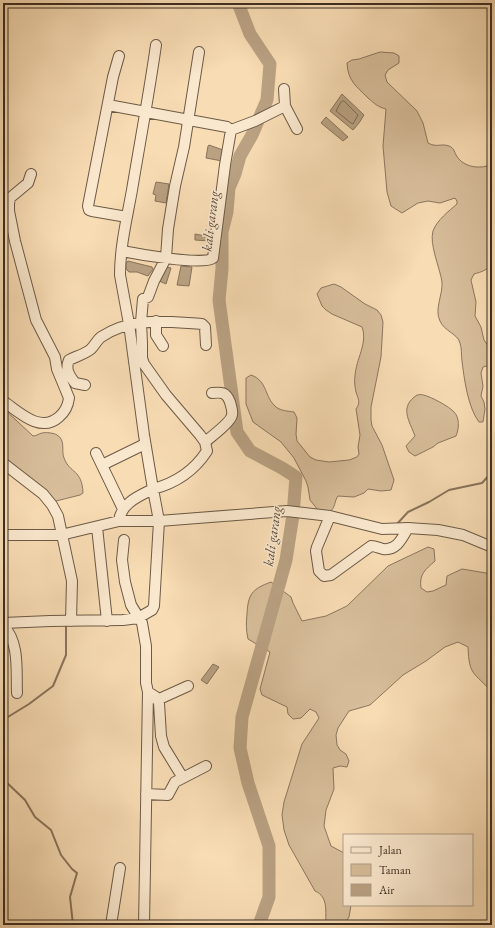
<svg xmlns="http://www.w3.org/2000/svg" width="495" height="928" viewBox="0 0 495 928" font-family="'EB Garamond',serif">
  <rect width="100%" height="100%" fill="#f8dcb4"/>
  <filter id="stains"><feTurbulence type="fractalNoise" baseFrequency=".005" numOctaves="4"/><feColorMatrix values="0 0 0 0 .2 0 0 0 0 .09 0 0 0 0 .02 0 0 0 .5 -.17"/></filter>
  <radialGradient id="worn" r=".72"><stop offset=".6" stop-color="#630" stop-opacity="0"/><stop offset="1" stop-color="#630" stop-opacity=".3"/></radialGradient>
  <path fill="#d8be9b" stroke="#8b765e" d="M380 52 394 53 399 56V63L388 70 385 75 387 82 417 111 423 123 428 143C437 148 441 143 449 146 454 148 454 151 456 155 462 166 476 169 487 166L492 157V262C489 270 481 272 474 274L471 280 476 302 475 316 481 327 484 340 492 351V369L486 366 483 367 481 373 483 386 481 396 484 402 485 409 483 422H479C468 408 464 378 462 361 461 355 462 348 460 343 458 334 444 331 440 321 434 309 443 295 442 282 440 268 429 244 433 231 437 220 449 211 457 204V201L455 198 440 203 428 201 418 203 402 213 391 206 387 192 383 146 386 109C378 107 375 104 368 98 356 86 348 81 347 63L352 60 359 59Z
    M334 284 341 287 365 304 377 310 381 315 383 322 381 357 371 407V420L372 426 382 445 394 480 391 490 381 491 368 489 364 493 354 497 338 496C334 501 336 508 329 512L318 510 310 500 308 487 306 481 294 458 281 442 253 422 246 404V378L251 375C268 381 264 397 276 407 281 411 288 411 294 412L297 418 296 434 297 441 310 457 316 460 329 462 349 460 357 457 359 454 358 447 360 435 356 409C361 402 358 399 356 392 355 388 354 380 355 376 356 359 368 343 362 327L332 314 326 310 322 306 317 294 321 288Z
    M417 395C419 395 421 394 423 395 430 396 450 407 454 412 460 418 459 429 456 436L438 443 433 447 415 456 409 452 406 446 415 436C409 420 399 407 417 395Z
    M3 408 33 436C36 436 38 434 42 433 46 432 54 433 57 435 66 440 61 451 64 458 70 474 82 469 83 493L80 495 56 501 15 470 3 458Z
    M428 547 434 549 435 561C425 570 419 574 421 588L427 592 433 591 446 585 447 576 462 569 492 574V692C474 672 469 676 468 647L458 642 445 647 426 661 403 675 370 705 349 711 338 728 336 735 337 745 340 750 346 754 349 761 347 767 340 766 333 768 334 789 326 810 324 826 331 846 344 853V905H351L349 917 344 925H326C325 912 329 897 315 891L289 845 284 830 282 815 284 802 302 744 319 718 316 712 310 709 301 718 293 719 288 714 287 707 262 695 260 689 270 652 248 639C246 630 246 623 247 614 248 594 252 589 271 582L291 597 293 603 302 621 326 616 347 606 388 566Z"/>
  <path fill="#b9a182" stroke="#88735b" d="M342 94 364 115 359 123 353 130 330 111Z
    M326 117 348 137 343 141 321 123Z
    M209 145 223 150 222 161 206 158 208 146Z
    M156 182 169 184 166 203 155 201 156 195 153 194Z
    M195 234 211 237 210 241 195 240Z
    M128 261 152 267 153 269 148 276 137 272H129C126 270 124 264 128 261Z
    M181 266 192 267 189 286 177 285Z
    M166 267 171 268 166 284 157 280Z
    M213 664 219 667 207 684 201 680Z"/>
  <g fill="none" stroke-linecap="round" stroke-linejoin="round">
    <path stroke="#7c6852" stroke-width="1" d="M344 101 358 115 353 124 351 123 336 111 341 102Z"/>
    <path stroke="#88735b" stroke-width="2" d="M396 525 408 512 429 502 449 490 482 483 492 472
      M3 720 29 704 53 686 66 655V627
      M3 779 25 800 35 817 51 830 61 855 72 869 77 873 70 897 73 925"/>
    <path stroke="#b9a182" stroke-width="13" d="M238 3 250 34 270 64 267 100 252 135 240 156 235 174 229 188 227 212 222 232V269L219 300 237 432 250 451 282 468 296 477 293 515 286 560 242 717 240 748 248 783 269 846V897L259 925"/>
    <g stroke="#6c5a46" stroke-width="12">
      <path id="minor" d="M119 56 113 77 88 206 89 210 92 211 127 217
        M284 89 285 106 297 129
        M108 105 227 127 231 130 225 165 213 258C204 266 137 254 122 251
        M231 130 255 121 285 106
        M156 321V335L163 346
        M85 385 75 383C69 375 65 369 69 360 77 356 85 354 91 349 95 345 97 340 101 337 133 316 167 322 202 324L205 327 206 345
        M3 401C18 411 40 434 59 417 65 412 68 406 69 398L57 369 55 357 36 320 15 241 9 211V204L10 198 28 183 31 174
        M205 442C211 437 231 422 232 415 233 411 231 406 230 402 226 392 222 392 212 393
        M96 453 123 509
        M3 463 43 494 52 505 58 516 72 581 71 621
        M102 465 145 444
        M330 516 317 547 316 551 319 571 324 576 331 575 371 546C375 546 379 548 383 549 397 551 402 538 408 528
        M119 521C121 503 139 496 153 489L144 435 129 324 120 275C120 246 127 218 132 190 140 142 149 94 156 45
        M97 527 107 621
        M3 535H61L119 521H159L287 511 330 516 382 529 408 528 438 530 463 535 492 547
        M124 540 122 560 125 582 131 605 142 623 146 646V683L148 692 144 925
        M3 623 50 621 123 620 138 618 152 610 154 606 159 521 153 489C176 483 194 471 207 451L205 442 200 435 166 395 144 364 142 358V344L141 322 143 299 148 297 154 281 166 258 168 229 175 186 184 147 199 52
        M3 625C20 643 16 670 17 693
        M148 692 156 697 159 703 161 736 164 747 183 778
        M157 700 188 686
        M146 794 168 795 175 782 206 766
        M111 925 120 868"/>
    </g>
    <use href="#minor" stroke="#fae8ce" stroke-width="10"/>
  </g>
  <g text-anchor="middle" stroke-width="3" stroke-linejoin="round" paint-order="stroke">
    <g font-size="14" font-style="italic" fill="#5d4b39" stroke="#fae8ce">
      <text transform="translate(210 221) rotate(-83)" y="5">kali garang</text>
      <text transform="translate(272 536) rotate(-82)" y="5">kali garang</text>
    </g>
  </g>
  <rect width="495" height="928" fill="none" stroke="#f8dcb4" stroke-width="16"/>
  <rect x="4" y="4" width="487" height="920" fill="none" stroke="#3e2e21" stroke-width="2"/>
  <rect x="8" y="8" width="479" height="912" fill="none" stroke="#3e2e21"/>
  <rect x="343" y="834" width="130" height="72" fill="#fae8ce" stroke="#af9e89"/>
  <rect x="351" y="847" width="20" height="6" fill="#fae8ce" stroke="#af9e89"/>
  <text x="379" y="854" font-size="12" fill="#3e2e21">Jalan</text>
  <rect x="351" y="864" width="20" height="12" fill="#d8be9b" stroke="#af9e89"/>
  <text x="379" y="874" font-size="12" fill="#3e2e21">Taman</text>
  <rect x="351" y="884" width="20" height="12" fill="#b9a182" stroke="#af9e89"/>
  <text x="379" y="894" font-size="12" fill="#3e2e21">Air</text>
  <rect width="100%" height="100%" filter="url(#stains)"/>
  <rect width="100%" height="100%" fill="url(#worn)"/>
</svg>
